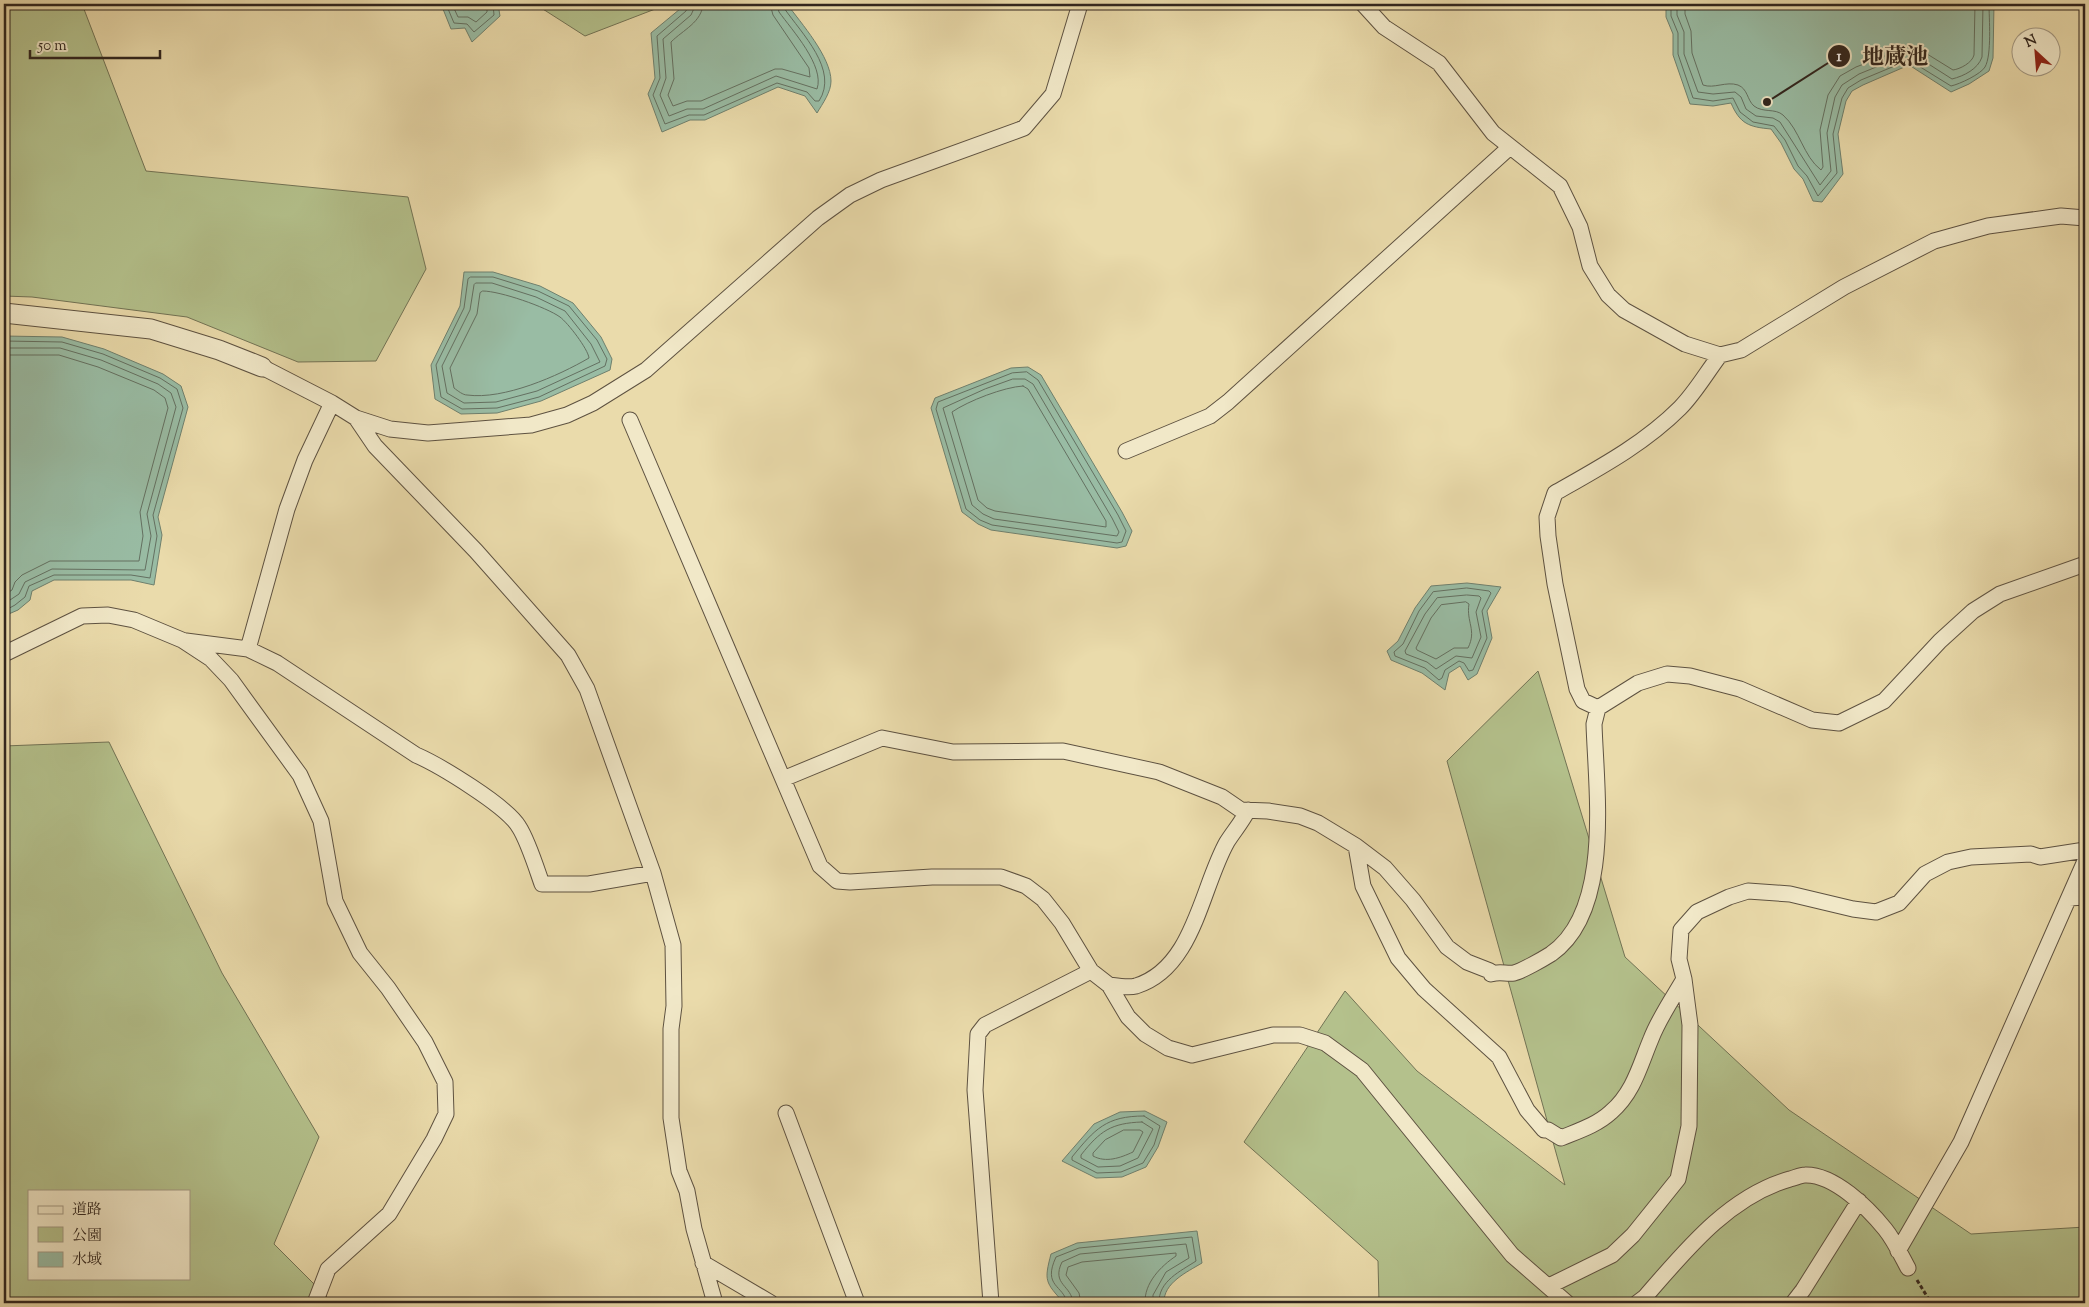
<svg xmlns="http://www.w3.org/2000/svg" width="2089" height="1307" viewBox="0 0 2089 1307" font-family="'Sorts Mill Goudy','Noto Serif JP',serif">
  <rect width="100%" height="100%" fill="#eadbab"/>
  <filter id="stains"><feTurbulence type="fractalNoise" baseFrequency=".004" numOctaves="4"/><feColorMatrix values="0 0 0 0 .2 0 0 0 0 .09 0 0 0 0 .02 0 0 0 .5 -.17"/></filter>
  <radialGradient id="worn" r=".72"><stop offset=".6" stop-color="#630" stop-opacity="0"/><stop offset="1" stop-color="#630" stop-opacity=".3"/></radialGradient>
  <path fill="#b4c18c" stroke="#727355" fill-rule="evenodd" d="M4 4H82L146 171 408 197 426 269 376 361 298 362 187 317 32 297 4 296Z
    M535 4H665L663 6 585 36Z
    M1538 671 1625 957 1789 1110 1971 1234 2085 1227V1303H1379L1378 1261 1244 1142 1345 991 1417 1071 1565 1185 1447 761Z
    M109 742 222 973 319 1137 274 1244 333 1303H4V746ZM29 1191H189V1278H29Z"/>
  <path fill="#99bca4" stroke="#6f806e" d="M441 4H498L500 16 472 42 465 28 451 29Z
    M686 4H787C801 23 831 57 831 81 831 92 823 103 817 113L805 96 778 87 705 120H690L662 132 648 94 655 78 651 33Z
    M1666 4H1994L1993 58 1989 71 1969 84 1951 92 1909 65 1863 85 1852 91 1846 101 1838 134 1843 174 1822 202 1813 201 1803 179 1794 169 1781 143 1771 129C1749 127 1740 124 1731 103L1713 106 1690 104 1673 55V34L1666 17Z
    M464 272H493L540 286 573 303 601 337 612 359 610 370 541 401 497 413 461 414 435 399 431 365 460 306Z
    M4 336 62 337 104 349 163 374 181 386 188 407 158 517 162 535 154 585 131 580H54L32 591 30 600 18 610 4 616Z
    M1028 367 1041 375 1122 512 1132 531 1126 546 1117 548 991 530 978 524 962 512 931 408 935 398 1011 368Z
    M1467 583 1501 587 1487 611 1492 638 1477 674 1468 680 1460 666 1449 673 1445 690 1422 673 1391 660 1387 651 1398 641 1415 608 1431 586Z
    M1145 1111 1167 1122 1158 1147 1146 1167 1122 1177 1096 1178 1062 1161 1094 1124 1120 1112Z
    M1197 1231 1202 1263C1187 1272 1163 1283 1164 1303H1064C1045 1282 1044 1281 1051 1254L1077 1243Z"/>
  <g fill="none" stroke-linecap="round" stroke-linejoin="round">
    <path stroke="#647061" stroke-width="1" d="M446 4 454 23 467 24 474 32 494 15 493 4
      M452 4 458 17H468L476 22 487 12V4
      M689 4 686 11 657 36 660 78 653 95 665 124 689 115H704L777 83 807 92 815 101H819C839 70 802 34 784 8L783 4
      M696 4 691 15 663 39 666 78 660 95 669 116 687 109H703L776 76 817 89C825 66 792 30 779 12L777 4
      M703 4C702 22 683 30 671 42L674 79 668 95 673 106 687 101H701L775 69H782L810 77 809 68 773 15 770 4
      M1671 4V16L1678 33V54L1693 98 1713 101 1733 98 1740 112 1753 122 1774 126 1785 140 1798 166 1807 176 1818 196 1837 173 1833 134 1842 98 1848 88 1861 80 1909 60 1951 86C1960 84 1981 74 1985 67 1992 55 1989 18 1989 4
      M1677 4V15L1684 32V54L1698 92 1713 94 1735 92 1741 97 1746 109 1756 116 1773 118 1780 122 1820 185 1831 171 1827 133 1835 97 1842 85 1859 74 1908 54 1916 56 1952 79C1964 76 1978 69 1982 57L1983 4
      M1685 4V14L1691 31 1692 53 1703 85C1714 89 1726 81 1738 85 1748 89 1747 100 1754 106 1763 113 1775 108 1783 115 1800 130 1803 156 1821 170L1823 167 1820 130 1828 95 1840 76 1856 67 1908 47 1919 49 1953 70C1960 69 1972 63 1974 55L1975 4
      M471 277H493L538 291 569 306 597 340 607 359 605 366 539 397 497 408 462 409 441 397 436 365 464 308 468 279Z
      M476 283H492L536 297 565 311 591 344 600 362 537 391 496 402 464 403 447 393 442 366 470 310 474 285Z
      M483 291C500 291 546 307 560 317 568 323 588 349 589 358 558 376 504 400 467 395 463 395 458 391 454 388L450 368 477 314 480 293Z
      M4 341 62 342 103 354 160 378 177 389 183 408 153 515 157 536 150 578 131 575H54L29 586 25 597 15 605 4 611
      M4 348H60L101 360 158 384 171 393 176 407 147 514 151 536 145 570 52 569 25 582 19 594 4 604
      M4 355H59L98 367 154 390 165 398 168 408 140 512 143 536 139 561H50L22 575 15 582 12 590 4 595
      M1027 372 1038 380 1118 515 1126 531 1122 542 1117 543 992 525 980 520 966 509 936 409 938 402 1012 373Z
      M1013 379H1025L1033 384 1112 518 1119 532 1117 536 994 519 983 514 972 505 943 408 985 389Z
      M1023 386 1028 389 1106 521V527L995 511 987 508 978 500 952 412C968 401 1004 387 1023 386Z
      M1467 588 1489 591 1491 593 1482 611 1487 638 1473 670 1469 671 1464 663 1459 661 1445 670 1442 678 1439 680 1425 668 1395 656 1394 652 1403 644 1419 611 1433 592Z
      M1467 595 1479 596 1481 598 1476 612 1481 637 1472 658 1456 656 1436 669 1427 662 1406 654 1405 651 1425 614 1437 598Z
      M1466 602 1469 604C1466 622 1477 630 1468 648H1454L1436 659 1417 650 1416 648 1431 618 1441 605Z
      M1144 1116 1160 1126 1154 1145 1143 1163 1121 1172 1097 1173 1072 1160V1157C1095 1129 1106 1116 1144 1116Z
      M1142 1122 1153 1129 1138 1158 1120 1166 1098 1167 1081 1158V1155C1100 1131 1111 1123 1142 1122Z
      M1124 1130H1140L1143 1132 1133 1152C1120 1158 1106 1163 1093 1156V1153L1105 1140Z
      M1067 1303C1064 1285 1042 1287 1056 1257L1079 1248 1192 1237 1196 1261C1181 1271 1158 1281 1159 1303
      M1073 1303C1072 1285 1051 1285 1062 1262L1080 1254 1186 1244 1189 1258 1166 1272 1153 1295V1303
      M1081 1303 1079 1293 1066 1275 1068 1267 1082 1262 1176 1253V1256C1161 1266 1144 1283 1145 1303"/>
    <g stroke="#5e5241" stroke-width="17">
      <path id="minor" d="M1363 4 1384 27 1439 63 1493 133 1560 186 1580 227 1590 266 1608 295 1624 310 1685 344 1720 355 1741 350 1844 287 1934 241 1988 226 2061 216 2085 218
        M262 367 332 403 356 418 390 429 428 433 480 429 531 425 567 415 593 403 646 370 818 218 850 195 881 180 1024 128 1053 94 1080 4
        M356 418 375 446 476 551 568 655 587 689 653 873 673 945 674 1006 671 1029V1118L679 1171 687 1191 694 1229 715 1303
        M630 420 820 866 837 881 850 882 932 877H1001L1026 886 1043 899 1062 923 1091 971 1109 985 1128 1017 1145 1034 1168 1048 1192 1055 1273 1035H1300L1325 1043 1362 1070 1512 1255 1567 1303
        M1126 451 1210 416 1228 402 1510 147
        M186 641 248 649 277 663 416 755C439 765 507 806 519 827 528 841 536 867 542 884H589L653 873
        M248 649 287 509 305 460 332 403
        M4 654 82 616 108 615 134 620 182 640 211 659 231 680 300 775 321 821 335 901 360 953 388 988 425 1042 445 1082 446 1114 434 1139 389 1214 328 1269 315 1303
        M1598 708 1583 701 1577 689 1555 584 1548 536 1547 517 1555 493C1599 468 1644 444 1680 408 1695 393 1707 372 1720 355
        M783 779 882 738 953 752 1063 751 1159 772 1222 797 1241 810 1268 811 1300 816 1318 823 1356 846 1385 868 1413 900 1447 947 1467 962 1490 971 1491 974C1499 971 1506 974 1514 973 1522 971 1543 959 1551 954 1613 911 1596 790 1594 724L1598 708 1638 683 1667 674 1690 676 1740 689 1812 720 1839 723 1884 701 1940 641 1973 611 2000 594 2085 564
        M1356 846 1363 886 1398 958 1424 989 1499 1057 1527 1110 1544 1130H1548L1561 1138C1578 1131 1597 1125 1611 1112 1634 1092 1640 1065 1651 1039 1659 1018 1673 998 1684 979
        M2069 898 2085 897
        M1109 985C1117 986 1128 988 1136 986 1194 968 1201 888 1227 842 1234 831 1242 822 1248 810
        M786 1113 857 1303
        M1898 1251 1961 1142 2085 861
        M703 1263 771 1303
        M1549 1286 1612 1255 1633 1235 1678 1179 1689 1126 1690 1025 1684 979 1679 959 1681 930 1697 912 1729 897 1748 891 1790 894 1853 909 1876 912 1899 903 1925 874 1948 862 1971 857 2031 854 2040 857 2085 850
        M991 1303 975 1090 978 1034 985 1025 1091 971
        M1637 1303 1645 1297C1685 1251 1729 1196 1790 1179 1795 1178 1800 1175 1805 1175 1834 1174 1868 1208 1885 1229 1894 1240 1901 1255 1908 1268
        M1793 1303 1803 1290 1859 1201"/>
    </g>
    <g stroke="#5e5241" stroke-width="21">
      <path id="tertiary" d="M4 313 151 329 219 350 262 367"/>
    </g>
    <path stroke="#30251e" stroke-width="3" stroke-dasharray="4 2.5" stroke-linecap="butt" d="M1917 1280 1931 1303"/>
    <use href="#minor" stroke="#f1e8c8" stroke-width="15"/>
    <use href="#tertiary" stroke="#f1e8c8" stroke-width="19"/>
  </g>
  <path fill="none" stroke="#30251e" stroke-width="2" d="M1767 102L1839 56"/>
  <g fill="#30251e" stroke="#f1e8c8" stroke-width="2">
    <circle cx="1767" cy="102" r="5"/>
    <circle cx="1839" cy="56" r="12"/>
  </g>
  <g font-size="15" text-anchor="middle" font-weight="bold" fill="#fff">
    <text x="1839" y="61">1</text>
  </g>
  <g font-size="22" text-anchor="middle" font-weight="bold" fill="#30251e" stroke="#f1e8c8" stroke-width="4" stroke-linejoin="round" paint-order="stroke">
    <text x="1895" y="64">地蔵池</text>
  </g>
  <rect width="2089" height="1307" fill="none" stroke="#eadbab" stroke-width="20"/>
  <rect x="5" y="5" width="2079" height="1297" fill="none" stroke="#30251e" stroke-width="2.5"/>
  <rect x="10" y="10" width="2069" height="1287" fill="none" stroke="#30251e"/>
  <rect x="28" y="1190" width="162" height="90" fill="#f1e8c8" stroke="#a49a84"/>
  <rect x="38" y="1206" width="25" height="8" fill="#f1e8c8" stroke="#a49a84"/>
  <text x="72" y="1214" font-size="15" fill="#30251e">道路</text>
  <rect x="38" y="1227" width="25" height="15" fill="#b4c18c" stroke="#a49a84"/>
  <text x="72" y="1240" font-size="15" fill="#30251e">公園</text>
  <rect x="38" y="1252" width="25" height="15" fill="#99bca4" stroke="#a49a84"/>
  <text x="72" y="1264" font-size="15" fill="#30251e">水域</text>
  <g transform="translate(2036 52) rotate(334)"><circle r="24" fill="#f1e8c8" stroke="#a49a84"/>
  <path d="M0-4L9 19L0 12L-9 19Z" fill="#8f2418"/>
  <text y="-8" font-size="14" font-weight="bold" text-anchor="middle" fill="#30251e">N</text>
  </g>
  <path d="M30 50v8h130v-8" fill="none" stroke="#30251e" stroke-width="2.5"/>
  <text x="38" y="50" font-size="15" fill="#30251e" stroke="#f1e8c8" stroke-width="4" paint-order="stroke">50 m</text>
  <rect width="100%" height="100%" filter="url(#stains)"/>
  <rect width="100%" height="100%" fill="url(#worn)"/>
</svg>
